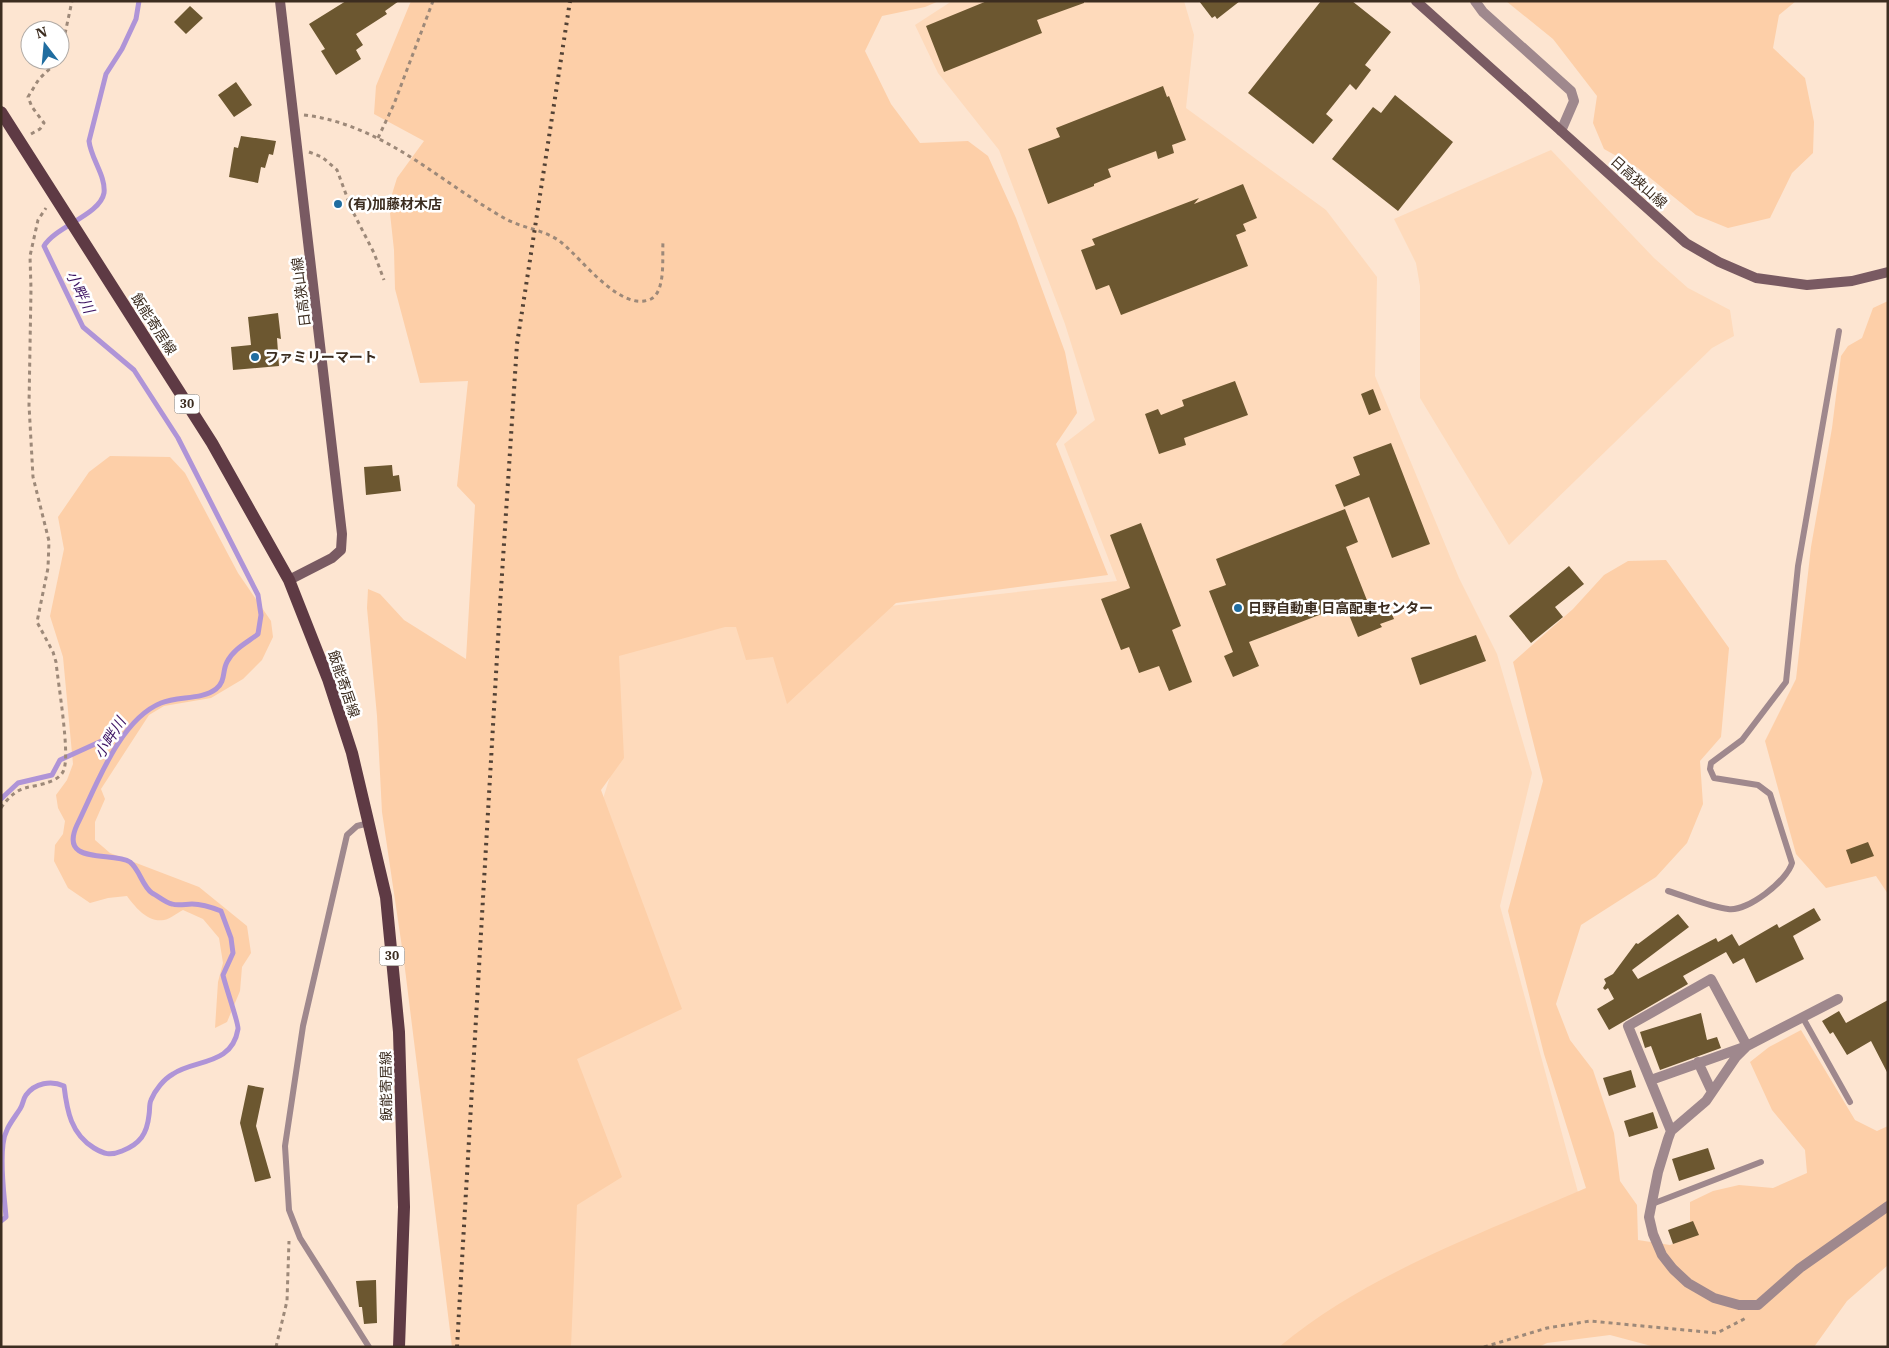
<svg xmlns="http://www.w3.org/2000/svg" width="1889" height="1348" viewBox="0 0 1889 1348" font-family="'IBM Plex Serif','Noto Sans JP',serif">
  <rect width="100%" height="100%" fill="#fde5d1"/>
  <path fill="#fedabb" d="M952 1H1184L1194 35 1186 108 1326 210 1377 277 1375 376 1459 578 1497 654 1532 773 1500 906 1582 1207 1319 1347H557L560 1055 602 802 618 751 615 646 726 624 1117 581 1064 444 1095 420 1065 324 999 150 938 73 915 25Z
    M1551 150 1654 258 1688 288 1730 310 1734 336 1712 348 1509 545 1420 398V286L1416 263 1394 219Z"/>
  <path fill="#fdcfa8" d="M411 1H939L925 7 882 16 865 51 891 104 920 143 968 141 988 156 1016 218 1065 352 1077 413 1056 444 1108 575 896 603 787 704 773 657 746 660 736 627H725L619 656 624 758 601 790 682 1009 577 1059 622 1177 577 1205 571 1347H452L404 961 382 812 377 716 367 608 368 589 380 594 404 620 466 659 475 505 457 486 468 381 420 383 395 289 394 250 389 204 397 178 424 141 374 114 376 86Z
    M1506 1H1796L1779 15 1773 48 1805 78 1814 122 1813 153 1792 173 1770 218 1728 228 1696 215 1638 168 1604 149 1593 123 1597 96 1553 39Z
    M1888 301V894L1876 876 1826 888 1796 854 1765 741 1796 679 1811 547 1832 428 1841 356 1848 346 1862 338 1873 308Z
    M110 456 170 457 185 473 238 573 271 621 273 637 262 660 243 679 211 698 164 706 149 715 101 789 105 799 95 822V840L110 853 199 887 247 926 251 953 242 967 240 991 227 1022 215 1028 218 982 223 963 219 938 203 919 183 910C177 913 170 919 164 920 148 923 135 907 127 896L108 898 90 903 68 888 54 861 55 845 63 834 65 821 58 808 56 795 67 780 73 764 63 657 50 616 64 549 58 517 89 472Z
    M1666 560 1729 648 1721 737 1700 761 1703 804 1687 843 1656 877 1581 925 1556 1004 1570 1040 1593 1070 1614 1133 1620 1181 1637 1205 1638 1240 1670 1245 1690 1237V1202L1713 1191 1739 1185 1773 1188 1807 1173 1805 1150 1772 1110 1750 1062 1769 1047 1801 1030 1855 1120 1877 1131 1888 1126V1265L1847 1301 1814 1347H1655L1610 1335 1547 1343 1539 1347H1279C1368 1273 1481 1234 1586 1188L1544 1054 1508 911 1543 781 1513 662 1573 609 1604 575 1628 561Z"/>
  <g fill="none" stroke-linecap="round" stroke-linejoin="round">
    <path stroke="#af94d7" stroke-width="5" d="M1 799 18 783 52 775 60 760 117 734 122 736
      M1 1221 6 1217C4 1193 0 1168 3 1144 4 1130 13 1120 20 1109 23 1105 23 1099 26 1095 35 1083 51 1080 64 1086 67 1111 71 1134 94 1148 104 1154 110 1156 122 1151 140 1144 147 1134 149 1115 150 1110 149 1104 151 1100 155 1090 164 1079 173 1074 195 1059 232 1066 238 1029 239 1024 225 985 223 975L233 953 231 938 221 911C211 907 202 904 192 904 186 904 178 906 172 904 166 903 158 896 152 893 142 886 140 870 130 862 113 851 58 866 77 825 96 787 119 720 161 703 178 696 202 700 216 689 226 681 222 671 227 662 233 649 248 642 258 634L261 615 258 595 178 438 134 370 83 327 44 246C56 226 100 215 104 193 106 176 91 159 89 141L106 74 122 49 136 19 139 1"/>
  </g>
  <path fill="#6c5730" d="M346 1H399L385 11 387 14 356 34 363 45 356 50 361 59 336 75 321 51 325 49 309 24Z
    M987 1H1084V3L1037 20 1042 33 944 72 926 26Z
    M1199 1H1240L1217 19 1215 16 1212 18Z
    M1321 1H1352L1391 32 1365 65 1371 70 1356 90 1350 84 1326 114 1333 120 1313 144 1248 93Z
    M190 6 203 18 186 34 174 22Z
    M236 82 252 105 234 117 218 95Z
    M1163 86 1167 97 1169 96 1186 140 1172 145 1174 153 1158 159 1156 151 1108 169 1111 177 1094 184V186L1048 204 1028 149 1060 137 1056 128Z
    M1395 95 1453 142 1398 211 1332 159 1373 107 1381 113Z
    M241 136 276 141 273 155 269 154 265 168 261 167 258 183 229 177 234 147 238 148Z
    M1243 184 1257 218 1243 224 1246 231 1236 235 1248 266 1121 315 1109 285 1096 290 1081 250 1095 245 1092 239 1199 198 1194 204Z
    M278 313 281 339 277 338 279 366 233 370 231 347 251 345 248 317Z
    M1235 381 1248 415 1184 438 1186 445 1159 454 1145 414 1158 409 1161 415 1184 406 1182 400Z
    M1373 389 1381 410 1369 415 1361 394Z
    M1391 443 1430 544 1392 558 1369 497 1344 507 1335 485 1360 475 1353 457Z
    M392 465 393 476 399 475 401 491 366 495 364 467Z
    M1345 509 1358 542 1346 547 1372 613 1389 607 1394 619 1380 624 1382 627 1358 637 1345 605 1249 642 1259 666 1233 677 1224 656 1233 652 1209 591 1226 585 1216 559Z
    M1141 523 1181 626 1172 630 1192 682 1169 691 1159 666 1139 673 1129 647 1121 650 1101 599 1130 588 1110 535Z
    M1569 566 1584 584 1555 607 1563 617 1531 643 1509 616Z
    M1476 635 1486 661 1420 685 1411 658Z
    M1868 842 1874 856 1851 864 1846 850Z
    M1814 908 1821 920 1793 936 1804 959 1756 983 1744 958 1733 964 1726 952 1683 976 1688 984 1609 1030 1597 1009 1614 999 1608 988 1605 990 1603 988 1606 983 1604 979 1613 974 1636 943 1638 944 1678 914 1689 927 1632 970 1638 979 1716 938 1718 942 1732 934 1739 946 1777 924 1779 928Z
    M1888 1000V1074L1871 1041 1847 1055 1833 1032 1830 1034 1822 1021 1839 1011 1846 1023Z
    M1701 1013 1707 1040 1717 1037 1721 1048 1660 1070 1651 1046 1645 1048 1640 1032Z
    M1631 1070 1636 1087 1609 1096 1603 1078Z
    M248 1085 264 1088 256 1126 271 1178 255 1182 240 1123Z
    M1653 1112 1658 1128 1629 1137 1624 1121Z
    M1708 1148 1715 1169 1679 1181 1672 1159Z
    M1693 1221 1699 1235 1673 1244 1668 1230Z
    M376 1280 377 1323 364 1324 362 1307H359L356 1281Z"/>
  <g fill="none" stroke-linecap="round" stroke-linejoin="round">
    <path stroke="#9d8979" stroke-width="3" stroke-dasharray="4 4" stroke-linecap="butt" d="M60 57 72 1
      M304 115C382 124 439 181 504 218 523 229 545 229 562 243 582 259 621 313 651 299 666 291 662 257 663 242
      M31 134 40 129 44 123 32 107 28 97 39 79 59 60
      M378 138 394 104 433 1
      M309 152 322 157 337 170 351 208 374 253 384 280
      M1 808C20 781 29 791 54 780 58 778 63 774 64 769 70 753 58 683 56 662L53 652 37 622 48 568 49 541 33 477 29 405 31 289 30 256 38 220 46 208
      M276 1347 287 1301 289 1241
      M1484 1347 1547 1328 1590 1321 1717 1333 1746 1318"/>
    <path stroke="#9f888d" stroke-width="6" d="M369 823 357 826 347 835 303 1026 285 1146 289 1210 300 1238 369 1347
      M1668 891C1685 896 1711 907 1728 909 1747 912 1787 881 1792 863L1770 794 1758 785 1714 778 1710 769 1711 763 1742 740 1786 682 1798 566 1839 331
      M1803 1018 1850 1102
      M1652 1204 1761 1162"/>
    <path stroke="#9f888d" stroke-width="10" d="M1475 1 1483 12 1571 91 1574 101 1561 131
      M1838 999 1747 1046 1736 1057 1706 1101 1671 1131 1668 1139 1658 1172 1649 1217 1653 1234 1662 1255 1673 1269 1688 1283 1714 1298 1739 1305H1758L1800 1268 1888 1206
      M1698 1062 1712 1092
      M1651 1080 1747 1046 1711 979 1628 1026 1671 1131"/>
    <path stroke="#795a62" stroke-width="10" d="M280 1 342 534 341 550 332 558 289 580
      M1416 1 1686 243 1719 262 1756 278 1807 285 1852 281 1888 272"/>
    <path stroke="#5e3a44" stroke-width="12" d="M1 112 212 443 289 580 328 679 352 753 386 897 399 1032 404 1207 399 1347"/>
    <path stroke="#534235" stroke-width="4" stroke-dasharray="2.5 5" stroke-linecap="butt" d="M457 1347 500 605 517 344 570 1"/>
  </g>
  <g fill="#206da0" stroke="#fff" stroke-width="2">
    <circle cx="338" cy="204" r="5"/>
    <circle cx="255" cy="357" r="5"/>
    <circle cx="1238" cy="608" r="5"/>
  </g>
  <g text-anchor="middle" stroke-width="5" stroke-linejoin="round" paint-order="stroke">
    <g fill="#fff" stroke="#766c63" stroke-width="1">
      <rect x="174.5" y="394.5" width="25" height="19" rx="4"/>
      <rect x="379.5" y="946.5" width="25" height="19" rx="4"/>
    </g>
    <g font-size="12" font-weight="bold" fill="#3c2d20">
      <text x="187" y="408">30</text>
      <text x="392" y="960">30</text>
    </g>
    <g font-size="14" fill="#3c2d20" stroke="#fff">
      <text transform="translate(1639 182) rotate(42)" y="5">日高狭山線</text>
      <text transform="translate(301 292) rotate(-97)" y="5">日高狭山線</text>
      <text transform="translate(154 324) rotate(57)" y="5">飯能寄居線</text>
      <text transform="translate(344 684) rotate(71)" y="5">飯能寄居線</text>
      <text transform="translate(386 1086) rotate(-91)" y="5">飯能寄居線</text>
    </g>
    <g font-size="14" font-weight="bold" fill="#3c2d20" stroke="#fff" text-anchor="start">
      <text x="348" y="209">(有)加藤材木店</text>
      <text x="265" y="362">ファミリーマート</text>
      <text x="1248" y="613">日野自動車 日高配車センター</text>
    </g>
    <g font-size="15" font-style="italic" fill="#3b1261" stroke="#fff">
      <text transform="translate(80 292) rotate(64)" y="5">小畔川</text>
      <text transform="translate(110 738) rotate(-58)" y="5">小畔川</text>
    </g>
  </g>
  <rect width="1889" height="1348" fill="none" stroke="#3c2d20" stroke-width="5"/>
  <g transform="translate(45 45) rotate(344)"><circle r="24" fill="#ffffff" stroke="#b1aba6"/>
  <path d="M0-4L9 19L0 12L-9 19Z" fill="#206da0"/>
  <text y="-8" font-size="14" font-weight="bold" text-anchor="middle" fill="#3c2d20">N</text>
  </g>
</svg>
